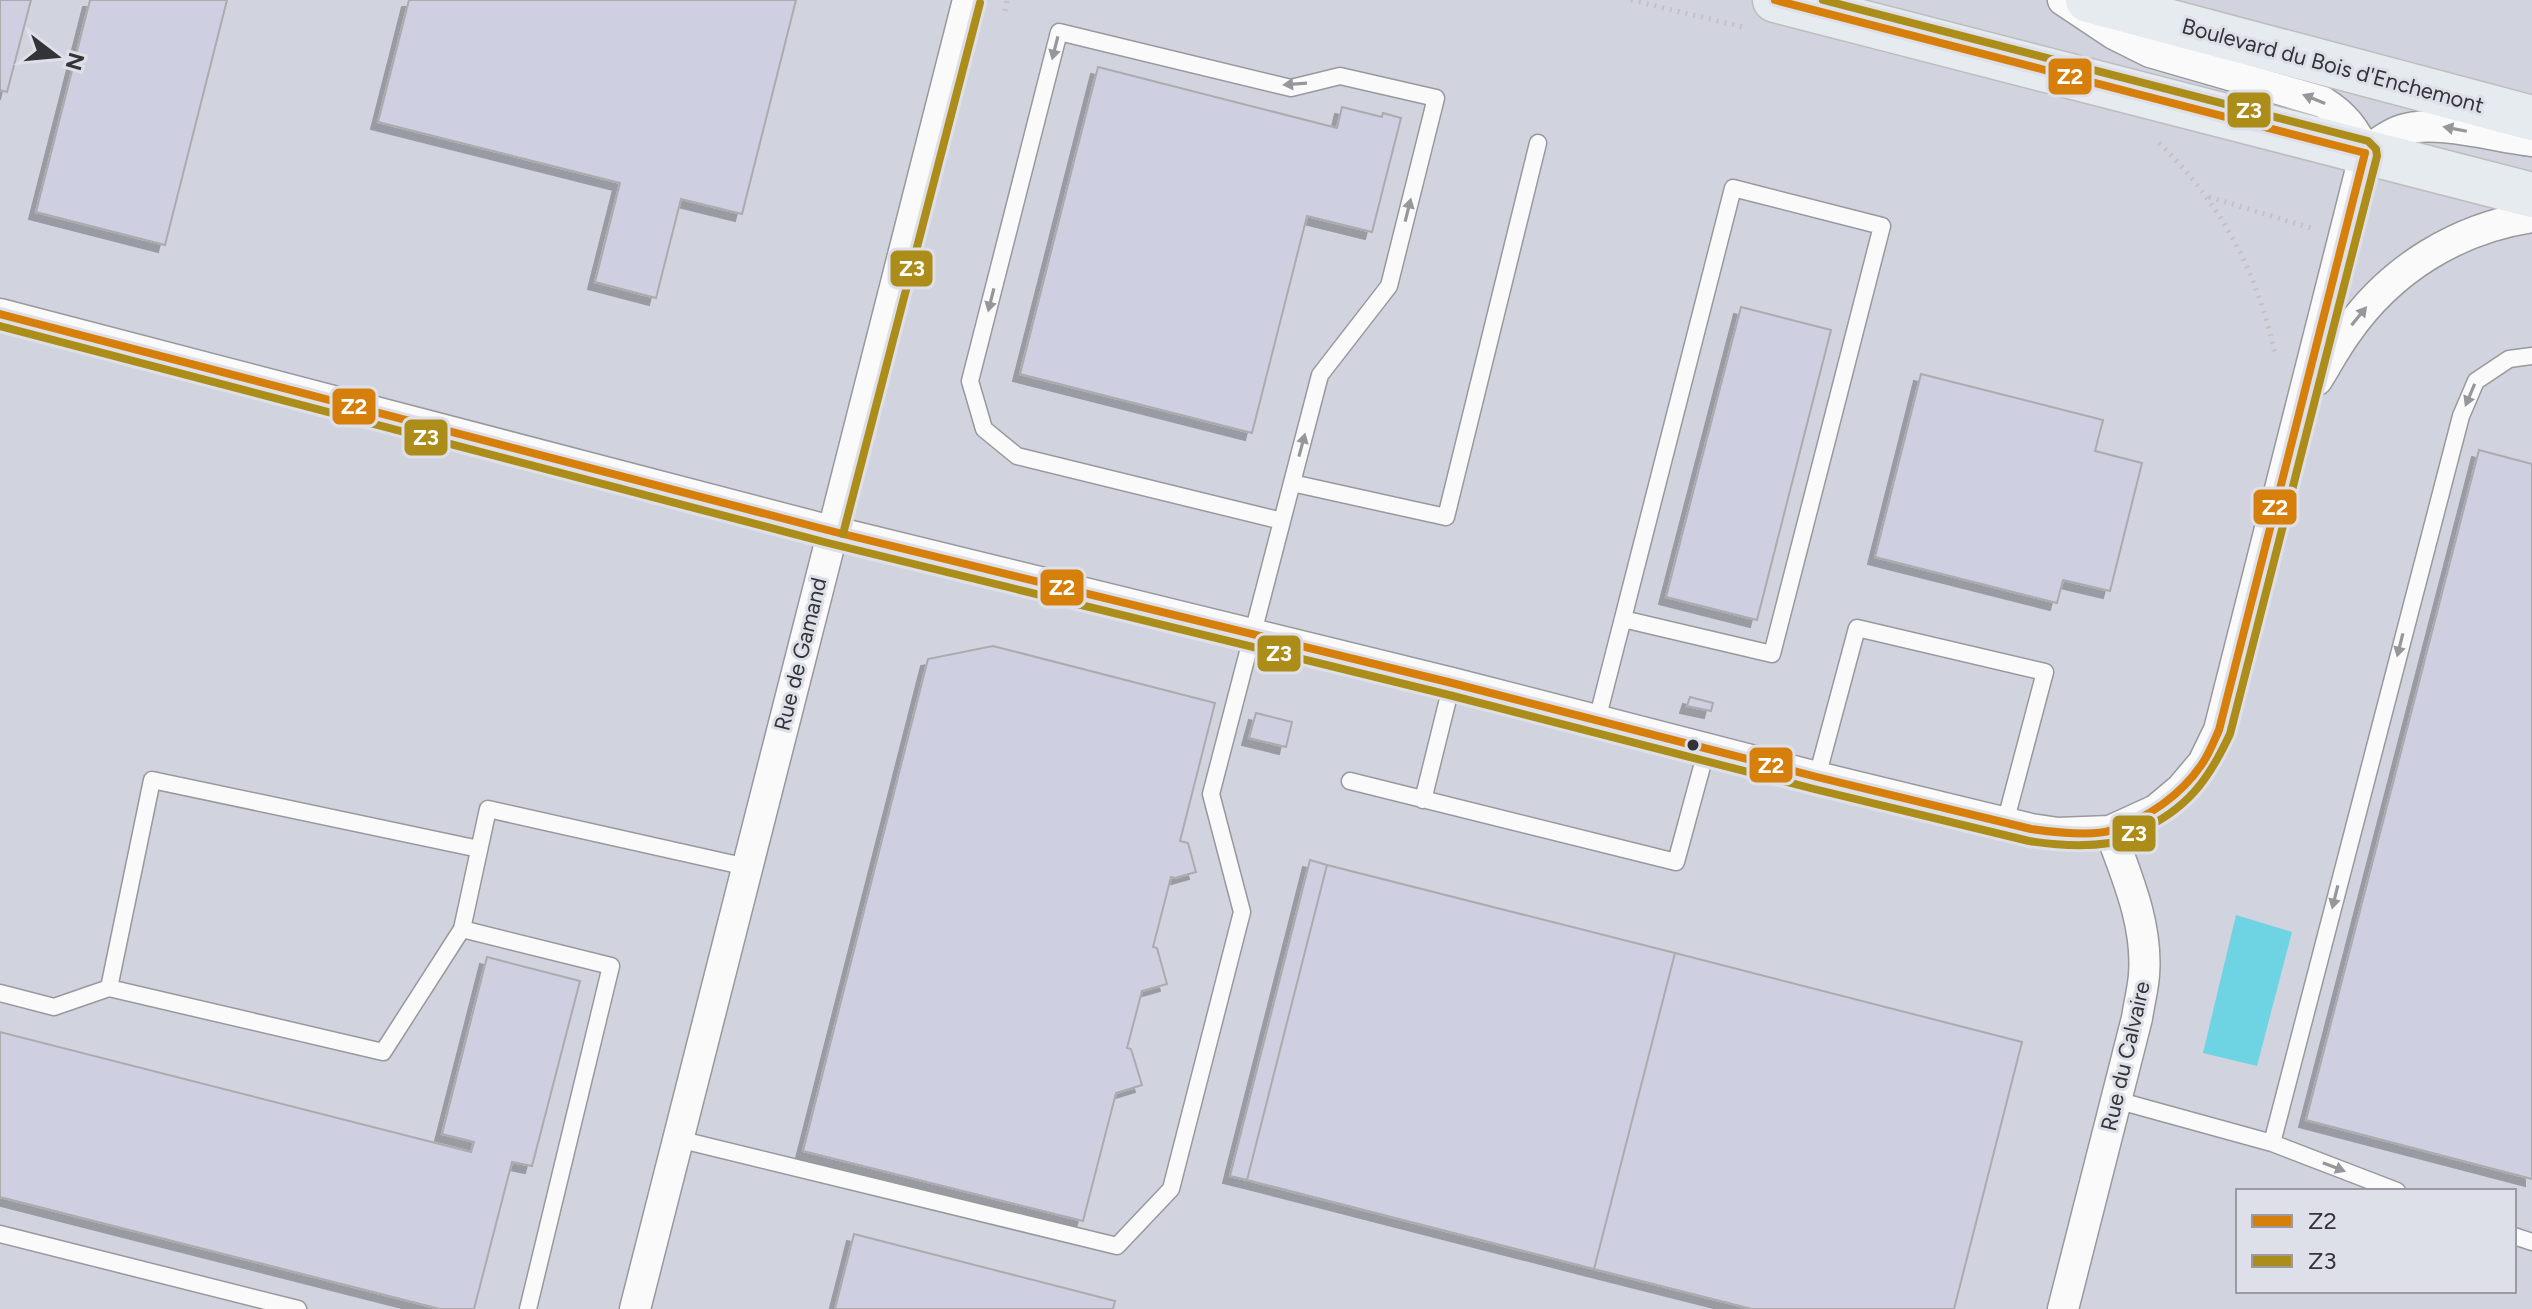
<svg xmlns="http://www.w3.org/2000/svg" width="2532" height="1309" viewBox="0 0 2532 1309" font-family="Figtree,sans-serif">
  <defs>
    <filter id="shadow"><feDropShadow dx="-7" dy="7" stdDeviation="0" flood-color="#0004"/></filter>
  </defs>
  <rect width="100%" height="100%" fill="#e1e1e6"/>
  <path fill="#d1d3de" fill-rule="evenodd" d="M0 0H2532V1309H0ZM2238 1191H2514V1291H2238Z"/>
  <path fill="#6ed4e4" d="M2236 915 2292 932 2257 1066 2203 1053Z"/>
  <path fill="#cfcfe2" stroke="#ababae" stroke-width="2" filter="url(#shadow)" d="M0 0H31L7 92 0 90Z
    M90 0H227L165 245 36 212Z
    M409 0H796L742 214 681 199 656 298 595 282 620 183 378 122Z
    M1098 67 1337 128 1342 107 1382 117 1383 113 1401 118 1372 232 1307 216 1252 433 1020 374Z
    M1741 307 1831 330 1757 620 1666 597Z
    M1921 374 2103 420 2095 451 2142 463 2110 591 2063 580 2057 603 1875 557Z
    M2479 450 2532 464V1179L2306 1120Z
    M993 646 1215 703 1180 841 1188 843 1196 872 1175 878 1171 877 1153 947 1157 948 1167 984 1142 991 1127 1048 1131 1049 1142 1085 1116 1093 1083 1221 803 1151 928 659Z
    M1690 697 1713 703 1711 711 1687 706Z
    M1256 713 1292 722 1286 747 1249 738Z
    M1310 860 1327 865 1247 1180 1230 1176Z
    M1327 865 1675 953 1594 1269 1247 1180Z
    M1675 953 2022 1042 1954 1309H1752L1594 1269Z
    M487 957 580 981 532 1166 512 1162 474 1309H440L0 1197V1032L471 1152 474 1142 442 1134Z
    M854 1234 1115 1301 1113 1309H835Z"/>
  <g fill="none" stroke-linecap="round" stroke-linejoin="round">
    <g stroke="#98999d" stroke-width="19">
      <path id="lane" d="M1292 483 1446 517 1538 143
        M1597 720 1733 188 1882 226 1772 654 1623 619
        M1817 777 1857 628 2045 672 2005 823
        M1350 781 1676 862 1707 748
        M1423 800 1452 683
        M479 849 152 780 109 988 383 1052 462 929 488 809 747 867
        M462 929 611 966 528 1309
        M0 993 54 1007 109 988
        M2116 1100 2272 1143 2397 1191
        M678 1139 1117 1246 1171 1189 1242 912 1211 794 1320 375 1389 286 1436 98 1340 76 1291 88 1059 32 970 381 984 429 1017 456 1282 521
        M2272 1143 2461 416 2476 381 2509 359 2532 356
        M0 1234 298 1309
        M2514 1236 2532 1242"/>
    </g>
    <g stroke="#98999d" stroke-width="33">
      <path id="street" d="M2063 0 2114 34 2150 52 2323 102C2344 115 2356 130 2365 153
        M2365 153C2376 144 2389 134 2402 130 2435 119 2496 137 2532 141
        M0 314 831 531 1452 683 1817 777 2031 829 2058 833 2110 831 2156 810 2181 789 2203 763 2219 730 2365 153
        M2317 380C2327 364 2336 347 2347 332 2390 270 2457 228 2532 217
        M635 1309 968 0
        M2063 1309 2137 1018C2139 1004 2143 989 2144 975 2148 925 2127 877 2110 831"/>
    </g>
    <g stroke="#bdbdbf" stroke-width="47">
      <path id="primary" d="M1775 0 2532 195
        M2088 0 2532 118"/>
    </g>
    <path stroke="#c2c2c4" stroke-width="5" stroke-dasharray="2 6" stroke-linecap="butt" d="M1631 0 1743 27
      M1005 11 1007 0
      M2159 143C2219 200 2259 274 2275 355
      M2209 197 2311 228"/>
    <use href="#lane" stroke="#fafafb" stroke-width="16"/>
    <use href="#street" stroke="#fafafb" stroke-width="30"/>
    <use href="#primary" stroke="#e6ebf0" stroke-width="44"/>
    <g stroke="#dee0e9" stroke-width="14">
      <path id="bus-1" d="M1775 0 2365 153
        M0 314 831 531 1452 683 1817 777 2031 829C2052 832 2092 837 2112 830 2148 818 2181 795 2202 764 2209 754 2214 741 2219 730L2365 153"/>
    </g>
    <g stroke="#dee0e9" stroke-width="14">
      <path id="bus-2" d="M0 326 828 543 1449 695 1814 789 2029 841C2055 845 2084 847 2110 843 2120 842 2130 835 2139 831 2187 809 2208 781 2230 734L2377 156 2376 149 2368 141 1823 0
        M843 534 980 3"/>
    </g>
    <use href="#bus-1" stroke="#d67f0b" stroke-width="8"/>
    <use href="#bus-2" stroke="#ad8d19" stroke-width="8"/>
  </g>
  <defs><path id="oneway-solid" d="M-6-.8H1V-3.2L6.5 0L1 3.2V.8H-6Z" transform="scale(2)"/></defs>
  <g fill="#96979a">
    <use href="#oneway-solid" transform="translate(1055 48) rotate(104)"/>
    <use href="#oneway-solid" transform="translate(1295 84) rotate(176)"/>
    <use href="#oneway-solid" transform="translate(2314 99) rotate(-158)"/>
    <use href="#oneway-solid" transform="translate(2455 129) rotate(-169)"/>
    <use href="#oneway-solid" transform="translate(1408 210) rotate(-76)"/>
    <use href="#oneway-solid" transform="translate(991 300) rotate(104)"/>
    <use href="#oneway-solid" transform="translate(2359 316) rotate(-51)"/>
    <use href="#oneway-solid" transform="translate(2470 395) rotate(113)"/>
    <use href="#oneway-solid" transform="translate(1302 445) rotate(-75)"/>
    <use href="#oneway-solid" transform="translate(2400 645) rotate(104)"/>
    <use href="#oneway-solid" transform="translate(2335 897) rotate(104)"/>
    <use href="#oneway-solid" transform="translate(2334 1167) rotate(21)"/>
  </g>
  <circle fill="#333438" stroke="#dee0e9" stroke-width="3" cx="1693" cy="745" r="7"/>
  <g text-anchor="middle" stroke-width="6" stroke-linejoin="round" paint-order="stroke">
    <g font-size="22" fill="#333438" stroke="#dee0e9">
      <text transform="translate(2333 65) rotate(15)" y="8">Boulevard du Bois d'Enchemont</text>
      <text transform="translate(800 654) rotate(-76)" y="8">Rue de Gamand</text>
      <text transform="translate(2125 1056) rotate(-77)" y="8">Rue du Calvaire</text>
    </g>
  </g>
  <g stroke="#dee0e9" stroke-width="3">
    <rect x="2047" y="57" width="46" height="39" rx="8" fill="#d67f0b"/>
    <rect x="2226" y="91" width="46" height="38" rx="8" fill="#ad8d19"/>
    <rect x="889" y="249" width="45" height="39" rx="8" fill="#ad8d19"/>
    <rect x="331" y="387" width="46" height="39" rx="8" fill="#d67f0b"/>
    <rect x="403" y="418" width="46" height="39" rx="8" fill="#ad8d19"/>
    <rect x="2252" y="488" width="46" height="38" rx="8" fill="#d67f0b"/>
    <rect x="1039" y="568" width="46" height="39" rx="8" fill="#d67f0b"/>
    <rect x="1256" y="634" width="46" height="39" rx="8" fill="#ad8d19"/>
    <rect x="1748" y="746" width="46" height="38" rx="8" fill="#d67f0b"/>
    <rect x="2111" y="814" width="46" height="39" rx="8" fill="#ad8d19"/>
  </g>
  <g font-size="22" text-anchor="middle" font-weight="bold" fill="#fff">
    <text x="2070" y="84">Z2</text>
    <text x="2249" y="118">Z3</text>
    <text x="912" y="276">Z3</text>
    <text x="354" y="414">Z2</text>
    <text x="426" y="445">Z3</text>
    <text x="2275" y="515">Z2</text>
    <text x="1062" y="595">Z2</text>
    <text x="1279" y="661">Z3</text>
    <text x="1771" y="773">Z2</text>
    <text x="2134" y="841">Z3</text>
  </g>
  <rect x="2236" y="1189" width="280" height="104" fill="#dee0e9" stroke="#9a9ba2" stroke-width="2"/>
  <rect x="2252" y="1215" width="40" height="12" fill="#d67f0b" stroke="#9a9ba2" stroke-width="2"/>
  <text x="2308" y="1229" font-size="24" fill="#333438">Z2</text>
  <rect x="2252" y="1255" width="40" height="12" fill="#ad8d19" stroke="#9a9ba2" stroke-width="2"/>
  <text x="2308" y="1269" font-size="24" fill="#333438">Z3</text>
  <g transform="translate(56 56) rotate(106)" stroke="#dee0e9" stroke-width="6" paint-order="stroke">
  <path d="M0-6L14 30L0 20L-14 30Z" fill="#333438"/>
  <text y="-12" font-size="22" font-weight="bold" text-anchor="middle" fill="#333438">N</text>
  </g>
</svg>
